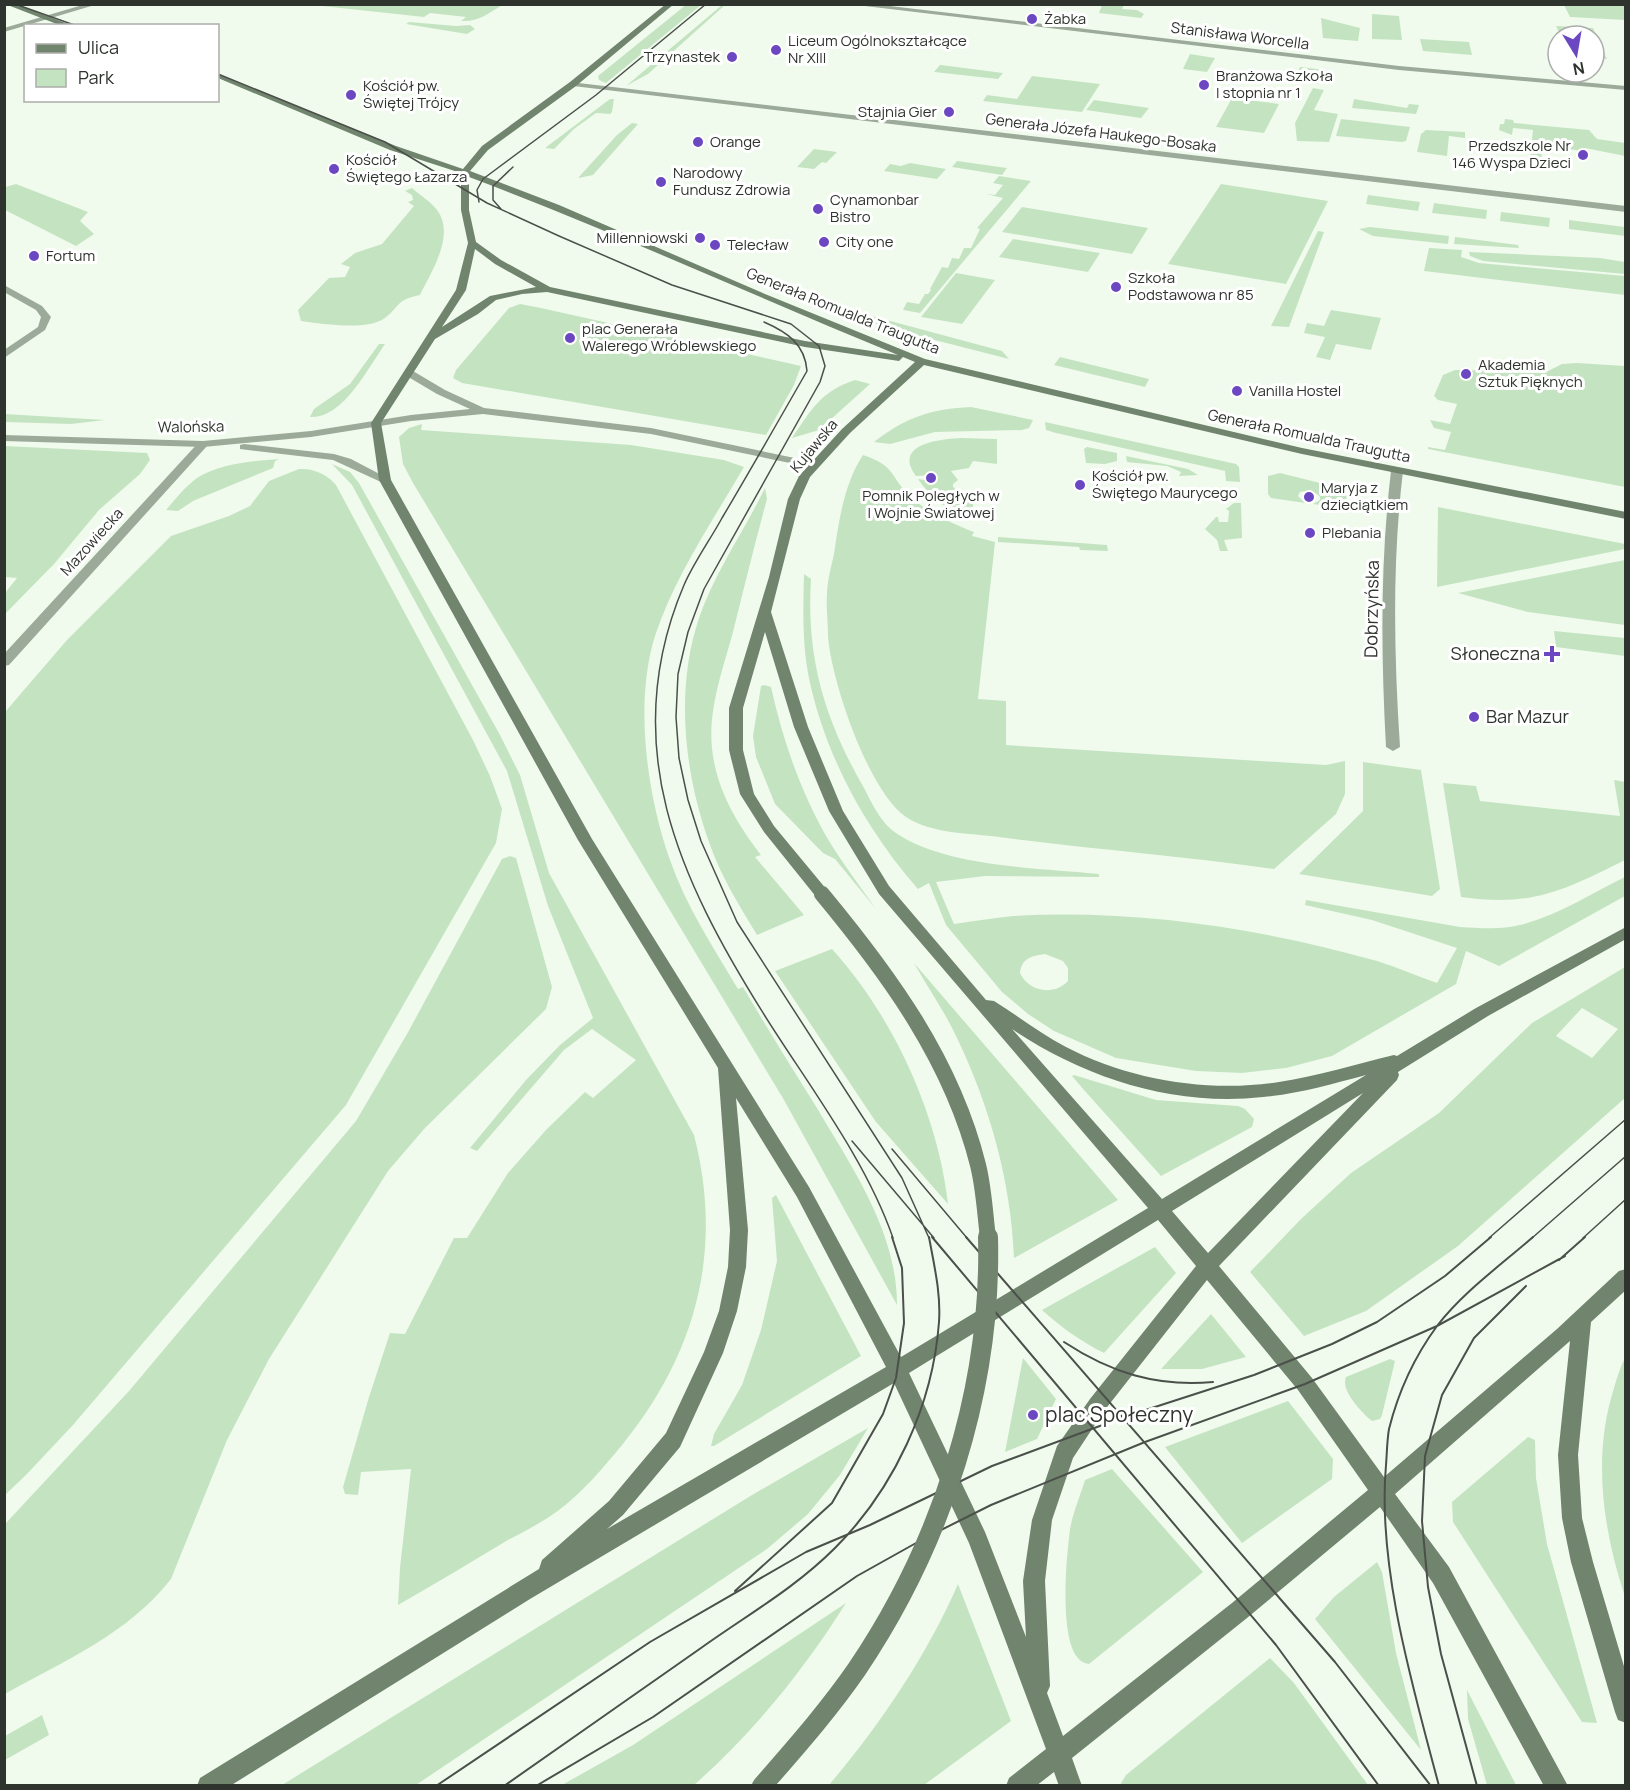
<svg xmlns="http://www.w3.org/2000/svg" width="1630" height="1790" viewBox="0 0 1630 1790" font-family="Manrope,sans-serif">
  <rect width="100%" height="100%" fill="#f0fbee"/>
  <path fill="#c4e4c1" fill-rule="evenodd" d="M687 4 701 5 606 83 599 80 598 76Z
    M313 5H502C488 14 478 22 461 21L466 17 430 13 424 17Z
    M722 5H725L648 74 626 86Z
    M1124 5 1122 9 1137 10 1144 14 1141 18 1099 13 1102 5Z
    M1564 5H1625V20L1570 17Z
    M1372 14 1399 16 1402 40 1372 39Z
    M1321 18 1360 28 1358 41 1323 38Z
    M409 22 456 26 470 25 475 29 467 34 406 24Z
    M1556 26 1593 28 1607 59 1594 58V36H1561Z
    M1420 39 1469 42 1472 55 1423 51Z
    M1190 54 1215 58 1207 72 1183 69Z
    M940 65H941L1003 73 998 79 934 72Z
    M1300 67 1333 71 1329 79 1321 78 1318 84 1294 81Z
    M1032 76 1100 84 1082 112 983 101 987 95 1017 99Z
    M1313 88 1324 90 1314 110 1338 114 1329 142 1297 141 1295 123Z
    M1232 98 1279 104 1264 133 1216 127Z
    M610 99H614L612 112 610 114 596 113 574 129 554 149 545 148Z
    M1354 99 1407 108 1409 104 1419 105 1416 114 1352 108Z
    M1094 100 1149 108 1141 118 1086 110Z
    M1341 119 1410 127 1406 141 1402 142 1336 136Z
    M1505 119 1513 120 1514 123 1589 130 1597 139 1625 143V156L1585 148 1584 151 1542 146 1541 165 1530 159 1533 130 1513 128 1512 135 1499 130 1500 124H1504Z
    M632 123 638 124 593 175 578 178 617 135Z
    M1426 130 1465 132V138L1449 136 1447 156 1417 152 1421 134Z
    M814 149 837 152 826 163 822 162 814 169 797 167Z
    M957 161 1007 168 1002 175 952 167Z
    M910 163 946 169 937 179 884 171 890 164 901 166Z
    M999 176 1031 181 920 313 903 310 907 302 919 304 925 294H928L931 290 930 289 942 267 948 268 952 258 959 259 964 248H971L980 229 977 228 1003 198 986 194 995 195 1003 185 993 183Z
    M16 184 88 212 80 221 94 234 76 246 5 210V187Z
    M1221 184 1328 201 1286 284 1168 264Z
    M412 188C420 195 431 202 437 210 456 235 431 272 420 295 395 300 401 306 385 318 367 331 323 324 301 321L298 310 329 278 345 277 350 267 341 264 355 253 382 244 414 206 408 202 413 200 412 195 405 191Z
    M1368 195 1420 202 1418 211 1366 204Z
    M1434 203 1487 210 1486 219 1432 213Z
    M1022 207 1148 228 1132 254 1002 232Z
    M1501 212 1550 218 1549 227 1500 221Z
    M1569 220 1625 227V236L1569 229Z
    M1370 227 1449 236 1448 244 1373 236 1359 229Z
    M1318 231 1324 232 1289 327 1271 326Z
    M1455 237 1518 245 1519 248 1454 244Z
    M1013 239 1100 253 1088 272 999 257Z
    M1429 248 1462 250 1461 257 1479 263 1625 276V295L1424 271Z
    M1469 252 1600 258 1625 262V274L1483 261 1470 256Z
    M956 273 995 280 962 324 921 317Z
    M520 304 541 308 801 366 794 385 766 435 462 383 453 378 456 370 509 308Z
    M1331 310 1381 318 1371 350 1336 344 1330 360 1316 357 1325 337 1304 333 1307 323 1324 326Z
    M868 315 1002 351 1009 359 880 326 865 317Z
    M379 344H385C368 368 343 419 310 417L314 409 350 384Z
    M1060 357 1149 379 1145 387 1054 365Z
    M1577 363 1625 366V487L1428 449V447L1445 450 1451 432 1434 428 1430 420 1450 424 1457 404 1438 400 1434 396 1443 375 1455 370H1465L1546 372 1562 364Z
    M855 380 870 384 819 430 792 438C811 410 821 391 855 380Z
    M971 407 1033 420 1029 428 1022 430 935 432 890 444 874 442C906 417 931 409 971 407Z
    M5 414 105 420 71 424 5 422Z
    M1045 422 1236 464 1239 467 1240 482 1226 481 1225 471 1056 433 1046 430Z
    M422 424 421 430 631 445 724 460 744 467C712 522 675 576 655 636 634 703 647 795 670 860 686 906 713 947 738 989L743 987C767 1028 792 1068 817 1108 853 1169 897 1232 897 1305L784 1100 413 483 403 464 399 437 409 428Z
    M961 438 997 439V464L973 461 969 468 951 471 958 480 953 484V487L971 496 969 503 973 504V517C950 514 931 498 918 479L936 482 937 475 916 476C892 444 940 439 961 438Z
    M5 446 147 453 150 460 140 474 99 510 54 564 5 614V593L17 578 5 577Z
    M1087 447 1117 453V461L1105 464 1086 463 1084 449Z
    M863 455C897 466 889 477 912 498 929 513 953 524 974 532L972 536 995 542 978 699 1006 701V745L1326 765 1345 761V794L1336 814 1274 869C1183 856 1090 849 999 837 970 833 931 834 906 817 868 791 831 680 828 636 828 622 826 608 827 595 827 581 831 568 834 554 839 520 844 484 863 455Z
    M1126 456 1188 469 1198 475 1179 476 1181 472 1167 466 1127 462Z
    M279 459 275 461 273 468 193 501 178 511 166 510C174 501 182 490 192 482 213 464 252 461 279 459Z
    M332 464 350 472 359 483 500 735 520 775 549 873 694 1135C724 1251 696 1354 622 1445 603 1468 583 1492 559 1510 543 1522 525 1531 508 1540 471 1562 435 1584 398 1605L400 1568 411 1469 361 1472 358 1495 345 1494 343 1487 369 1397 390 1333 405 1334 454 1238H467L508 1173 546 1130 585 1092 593 1098 636 1060 592 1029 564 1050 477 1151 470 1148 526 1080 560 1045 593 1018 548 906 507 771 352 485Z
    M299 469C313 468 327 474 336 485L473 740 490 776 502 809 496 843 346 1105 73 1425 26 1475 5 1495V712L67 640 171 536 229 516 250 506 269 481Z
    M1280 473 1344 489 1347 493 1346 506 1341 508 1313 504 1320 500V497C1315 491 1308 490 1300 492L1298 496 1305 503 1271 498 1268 494V476Z
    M765 488 767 499C755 543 744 588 733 632 723 669 708 709 712 748 716 789 737 824 761 855L755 857 804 915 757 935C739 905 720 875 709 842 684 772 675 689 699 618 715 572 744 531 765 488Z
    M1234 503H1241L1242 538 1224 540 1228 551H1220L1217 540 1205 529 1216 517H1218L1219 522H1228L1229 511 1226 509Z
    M1438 507 1625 544V549L1437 587Z
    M998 537 1107 545 1108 551 1080 550 1079 547 998 542Z
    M1625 560V625L1528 612 1458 593Z
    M804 574 811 579C806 659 825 720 864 788 873 805 881 824 899 835 949 867 1040 868 1099 874V877L985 876 936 882 954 924C974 921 993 918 1013 916 1135 909 1260 928 1377 961 1397 967 1417 976 1437 983L1457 948 1372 920 1305 905 1306 900 1460 927C1480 928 1501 930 1520 925 1557 916 1592 893 1625 877V896L1499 966 1466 951 1456 984 1332 1056 1286 1068 1242 1073 1196 1071 1116 1058 1054 1031 1028 1014 1002 992 946 925 929 883 918 889C867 831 827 759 810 683 802 647 803 611 804 574ZM1045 954 1063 961 1068 968V981C1054 996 1029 992 1020 973 1022 958 1031 956 1045 954Z
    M1554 631 1625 638V656L1556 647Z
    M764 685 771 687C783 741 801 793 829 841 843 864 860 886 876 909L835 859 823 853 775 804 756 757 753 736 761 686Z
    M1363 762 1421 770 1440 889 1432 896 1299 874 1363 811Z
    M1614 780 1625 782V860C1563 891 1532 907 1461 897L1443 783 1476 786 1480 801 1620 816Z
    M510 856 516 858 552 987 546 1009 425 1128 388 1171 269 1359 227 1440 171 1579C128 1634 64 1661 5 1694V1524L129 1391 356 1121 407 1034 502 859Z
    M832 949C893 1016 938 1114 948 1204L876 1122 775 971Z
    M914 963 1118 1200 1014 1258C1011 1182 990 1107 957 1038 945 1012 928 988 914 963Z
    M1625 967V1098L1458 1246 1366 1311 1304 1336 1250 1272 1301 1219 1351 1173 1439 1113 1532 1023ZM1582 1008 1618 1029 1592 1058 1556 1036Z
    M1074 1075 1156 1100 1238 1106 1245 1109 1254 1119 1252 1127 1161 1176 1084 1090 1072 1076Z
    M776 1195 861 1356 714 1446H711L714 1434 742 1385 761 1330 777 1261 772 1198Z
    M1155 1247 1176 1273 1104 1353C1080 1341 1061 1327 1042 1310Z
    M1211 1314 1246 1357 1202 1369H1161Z
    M1023 1358 1056 1399 1037 1439 1005 1452Z
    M1625 1358V1597C1603 1530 1592 1457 1614 1388 1617 1378 1620 1367 1625 1358Z
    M1390 1359 1395 1361 1382 1415 1380 1419 1372 1421C1362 1413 1340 1390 1346 1377Z
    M1288 1401 1333 1459 1332 1479 1242 1543 1165 1447Z
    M868 1428 840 1475 808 1514 767 1549 416 1785H282L752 1495Z
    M1528 1437 1535 1440 1536 1478 1547 1544 1597 1723 1582 1722 1453 1522 1452 1502Z
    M1112 1469 1203 1572 1089 1664C1055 1662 1067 1553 1070 1529 1073 1513 1080 1496 1085 1480Z
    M1377 1562 1382 1572 1396 1653 1421 1750 1315 1619 1334 1597Z
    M958 1584 1011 1721 924 1785H829C880 1725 926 1657 958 1584Z
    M846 1603C804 1670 753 1733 694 1785H562L633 1745Z
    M1270 1658 1294 1683 1368 1785H1120L1126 1775Z
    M1467 1690 1516 1785H1487L1468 1719Z
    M42 1715 49 1735 5 1760V1736Z"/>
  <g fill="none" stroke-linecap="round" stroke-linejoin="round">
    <path fill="#9caa9a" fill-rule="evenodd" d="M86 4H98L4 32V28Z
      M848 4H873L1399 66 1626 86V90L1399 70Z
      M570 82 1626 206V212L573 86 569 84Z
      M4 285 42 306 51 317 45 330 4 358V350L38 327 41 317 36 310 4 292Z
      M203 441 208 444 207 446 9 665 4 666V654L199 442Z
      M1397 468 1403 471C1392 563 1394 655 1400 747L1393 751 1386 747C1381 655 1380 563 1391 471Z"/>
    <path fill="#9caa9a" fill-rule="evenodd" d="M405 371H413L445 390 484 408 651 428 814 462 820 465 814 468 651 434 483 414 411 421 311 437 203 447 4 441V435L203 441 311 431 411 415 470 409 437 394 405 375Z
      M244 444 334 454 351 459 391 480 385 483 381 482 333 460 240 449V445Z"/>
    <path fill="#70846e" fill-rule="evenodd" d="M5 4H16L73 26H62Z
      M666 4H674L576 86 488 150 470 171 559 205 765 294 925 359 1302 448 1626 512V519L1302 454 924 365 850 433 810 477 800 499 771 612 808 727 843 811 889 886 986 1000 994 1001C1018 1016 1041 1034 1066 1047 1129 1080 1209 1093 1279 1082 1318 1076 1356 1064 1394 1055L1397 1056 1476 1008 1626 927V939L1488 1016 1398 1072 1399 1075 1397 1080 1219 1266 1312 1378 1384 1477 1557 1329 1619 1271 1626 1269V1290L1591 1322 1578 1455 1582 1518 1593 1562 1626 1673V1723L1618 1720 1615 1712 1571 1562 1562 1518 1558 1455 1570 1341 1395 1494 1449 1567 1568 1786H1544L1433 1583 1380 1507 1247 1618 1072 1758 1082 1786H1059L1054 1772 1036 1786H1006L1009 1778 1046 1749 969 1543 894 1383 530 1599 230 1786H197L200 1778 539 1569 542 1560 609 1501 666 1433 704 1352 719 1311 728 1267 730 1230 718 1068 578 840 379 480 371 423 456 290 468 243 461 210V173L390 150 218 78V74L396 146 463 169 482 146 570 82ZM469 177C614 232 755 296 898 355L805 341 550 287 501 260 476 242 469 210ZM475 249 495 264 536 287 490 296 442 327 466 290ZM547 292 805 347 899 361 903 357 915 362 842 429 799 476 788 499 769 577 729 708V750L740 794 764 832 817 898H827L829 894 827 890 774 826 754 794 743 750V708L765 632 794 727 829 811 879 894 1148 1208 901 1357 809 1187 592 839 391 480 381 423 435 339 478 314 496 300 522 294ZM1012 1029C1085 1078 1174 1107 1263 1097 1298 1094 1332 1084 1366 1075L1162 1199ZM1363 1093 1208 1253 1172 1211ZM736 1098 797 1197 886 1367 607 1529 623 1515 680 1447 723 1353 737 1311 746 1267 748 1230ZM1158 1220 1196 1266 1090 1399 1057 1446 1032 1520 1023 1581 1026 1637 985 1532 909 1373ZM1207 1280 1298 1390 1368 1490 1232 1603 1063 1736 1047 1693 1050 1686 1045 1581 1052 1520 1073 1458 1104 1411Z"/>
    <path stroke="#4b504a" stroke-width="1.5" d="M15 4 77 26
      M218 74 385 142 487 203 559 236 672 285 791 324 819 346 825 366 820 382 704 589 688 632 678 674 676 717 679 758 688 800 701 841 737 922 902 1178 929 1238
      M479 202 477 190 483 179 596 95 706 4
      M501 209 493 200V186L513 167
      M764 322C787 332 805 344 807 371 779 420 751 469 722 518 710 540 694 562 684 585 616 745 679 879 765 1016 809 1086 866 1160 893 1238
      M852 1141 934 1238
      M892 1149 967 1238
      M1489 1238 1626 1119
      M1532 1238 1626 1156
      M1583 1238 1626 1199"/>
    <path stroke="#4b504a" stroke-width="2" d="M932 1237 1276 1645 1379 1786
      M966 1237 1335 1662 1431 1786
      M1559 1260 1585 1237
      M1064 1342C1111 1373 1157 1387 1213 1382
      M735 1591 832 1503 883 1414 896 1378 904 1323 902 1268 892 1237
      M436 1786 650 1642 806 1552 870 1525 992 1466 1124 1417 1254 1375 1332 1344 1377 1322 1445 1276 1491 1237
      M504 1786C570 1740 635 1694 701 1648 747 1615 794 1589 835 1548 894 1489 933 1405 939 1322 941 1293 934 1265 929 1237
      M536 1786 653 1717 857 1576 925 1538 991 1505 1145 1442 1305 1384 1437 1326 1565 1256
      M1439 1786C1413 1687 1377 1567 1386 1465 1387 1453 1387 1440 1389 1429 1398 1393 1415 1356 1437 1326 1463 1292 1501 1265 1533 1237
      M1477 1786 1441 1654 1428 1587 1422 1521 1425 1456 1442 1395 1474 1338 1526 1286"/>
    <path stroke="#70846e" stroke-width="16" d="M822 894C890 976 952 1061 978 1165 984 1189 985 1214 988 1238"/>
    <path stroke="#70846e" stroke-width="20" d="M762 1786C795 1748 828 1711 857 1669 942 1543 992 1389 988 1237"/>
  </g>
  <g fill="#6b48c1" stroke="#fff" stroke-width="2">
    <circle cx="1032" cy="19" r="6"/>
    <circle cx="776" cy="50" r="6"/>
    <circle cx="732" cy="57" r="6"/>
    <circle cx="1204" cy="85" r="6"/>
    <circle cx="351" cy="95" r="6"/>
    <circle cx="949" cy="112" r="6"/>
    <circle cx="698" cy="142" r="6"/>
    <circle cx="1583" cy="155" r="6"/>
    <circle cx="334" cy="169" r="6"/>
    <circle cx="661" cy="182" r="6"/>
    <circle cx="818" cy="209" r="6"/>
    <circle cx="700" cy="238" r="6"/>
    <circle cx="824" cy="242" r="6"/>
    <circle cx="715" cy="245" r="6"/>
    <circle cx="34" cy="256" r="6"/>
    <circle cx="1116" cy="287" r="6"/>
    <circle cx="570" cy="338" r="6"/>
    <circle cx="1466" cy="374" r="6"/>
    <circle cx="1237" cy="391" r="6"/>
    <circle cx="931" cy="478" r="6"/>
    <circle cx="1080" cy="485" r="6"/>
    <circle cx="1309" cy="497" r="6"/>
    <circle cx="1310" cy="533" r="6"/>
    <path d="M1549 645h6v6h6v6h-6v6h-6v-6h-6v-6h6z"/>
    <circle cx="1474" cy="717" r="6"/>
    <circle cx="1033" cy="1415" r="6"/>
  </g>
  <g text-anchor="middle" stroke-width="6" stroke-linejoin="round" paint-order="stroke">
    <g font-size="15" fill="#2f332e" stroke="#fff" text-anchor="start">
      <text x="1044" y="24">Żabka</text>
      <text x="788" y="46">Liceum Ogólnokształcące<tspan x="788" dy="17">Nr XIII</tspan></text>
      <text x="720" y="62" text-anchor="end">Trzynastek</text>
      <text x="1216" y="81">Branżowa Szkoła<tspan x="1216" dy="17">I stopnia nr 1</tspan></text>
      <text x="363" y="91">Kościół pw.<tspan x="363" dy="17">Świętej Trójcy</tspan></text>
      <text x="937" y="117" text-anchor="end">Stajnia Gier</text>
      <text x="710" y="147">Orange</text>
      <text x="1571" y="151" text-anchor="end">Przedszkole Nr<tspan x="1571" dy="17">146 Wyspa Dzieci</tspan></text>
      <text x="346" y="165">Kościół<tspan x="346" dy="17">Świętego Łazarza</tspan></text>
      <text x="673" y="178">Narodowy<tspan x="673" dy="17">Fundusz Zdrowia</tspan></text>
      <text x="830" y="205">Cynamonbar<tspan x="830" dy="17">Bistro</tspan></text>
      <text x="688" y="243" text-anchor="end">Millenniowski</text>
      <text x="836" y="247">City one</text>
      <text x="727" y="250">Telecław</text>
      <text x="46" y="261">Fortum</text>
      <text x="1128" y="283">Szkoła<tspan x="1128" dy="17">Podstawowa nr 85</tspan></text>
      <text x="582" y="334">plac Generała<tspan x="582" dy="17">Walerego Wróblewskiego</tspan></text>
      <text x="1478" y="370">Akademia<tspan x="1478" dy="17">Sztuk Pięknych</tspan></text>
      <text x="1249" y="396">Vanilla Hostel</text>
      <text x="1092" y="481">Kościół pw.<tspan x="1092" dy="17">Świętego Maurycego</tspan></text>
      <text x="1321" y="493">Maryja z<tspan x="1321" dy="17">dzieciątkiem</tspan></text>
      <text x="931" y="501" text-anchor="middle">Pomnik Poległych w<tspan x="931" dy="17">I Wojnie Światowej</tspan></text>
      <text x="1322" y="538">Plebania</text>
    </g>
    <g font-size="15" fill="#2f332e" stroke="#fff">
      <text transform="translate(1240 36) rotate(7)" y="5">Stanisława Worcella</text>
      <text transform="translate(1101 133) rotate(7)" y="5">Generała Józefa Haukego-Bosaka</text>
      <text transform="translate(843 311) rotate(22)" y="5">Generała Romualda Traugutta</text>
      <text transform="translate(191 427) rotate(-1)" y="5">Walońska</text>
      <text transform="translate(1309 436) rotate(12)" y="5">Generała Romualda Traugutta</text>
      <text transform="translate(814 446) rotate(-50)" y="5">Kujawska</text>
      <text transform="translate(92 542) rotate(-48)" y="5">Mazowiecka</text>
    </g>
    <g font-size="18" fill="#2f332e" stroke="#fff">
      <text transform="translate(1372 609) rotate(-89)" y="6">Dobrzyńska</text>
    </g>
    <g font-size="18" fill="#2f332e" stroke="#fff" text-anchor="end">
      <text x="1540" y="660">Słoneczna</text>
      <text x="1486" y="723" text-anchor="start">Bar Mazur</text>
    </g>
    <g font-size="21" fill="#2f332e" stroke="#fff" text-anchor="start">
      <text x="1045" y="1422">plac Społeczny</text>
    </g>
  </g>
  <rect width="1630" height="1790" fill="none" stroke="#2f332e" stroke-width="12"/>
  <rect x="24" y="24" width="195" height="78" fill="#ffffff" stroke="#acadab" stroke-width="1.5"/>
  <rect x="36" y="44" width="30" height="9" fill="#70846e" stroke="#acadab" stroke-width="1.5"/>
  <text x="78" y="54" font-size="18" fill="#2f332e">Ulica</text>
  <rect x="36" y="69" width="30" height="18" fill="#c4e4c1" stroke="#acadab" stroke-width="1.5"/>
  <text x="78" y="84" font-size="18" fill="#2f332e">Park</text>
  <g transform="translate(1576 54) rotate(169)"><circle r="28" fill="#ffffff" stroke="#acadab" stroke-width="1.5"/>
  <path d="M0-4.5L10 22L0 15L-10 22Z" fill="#6b48c1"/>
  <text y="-9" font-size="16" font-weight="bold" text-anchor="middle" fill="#2f332e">N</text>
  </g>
</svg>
